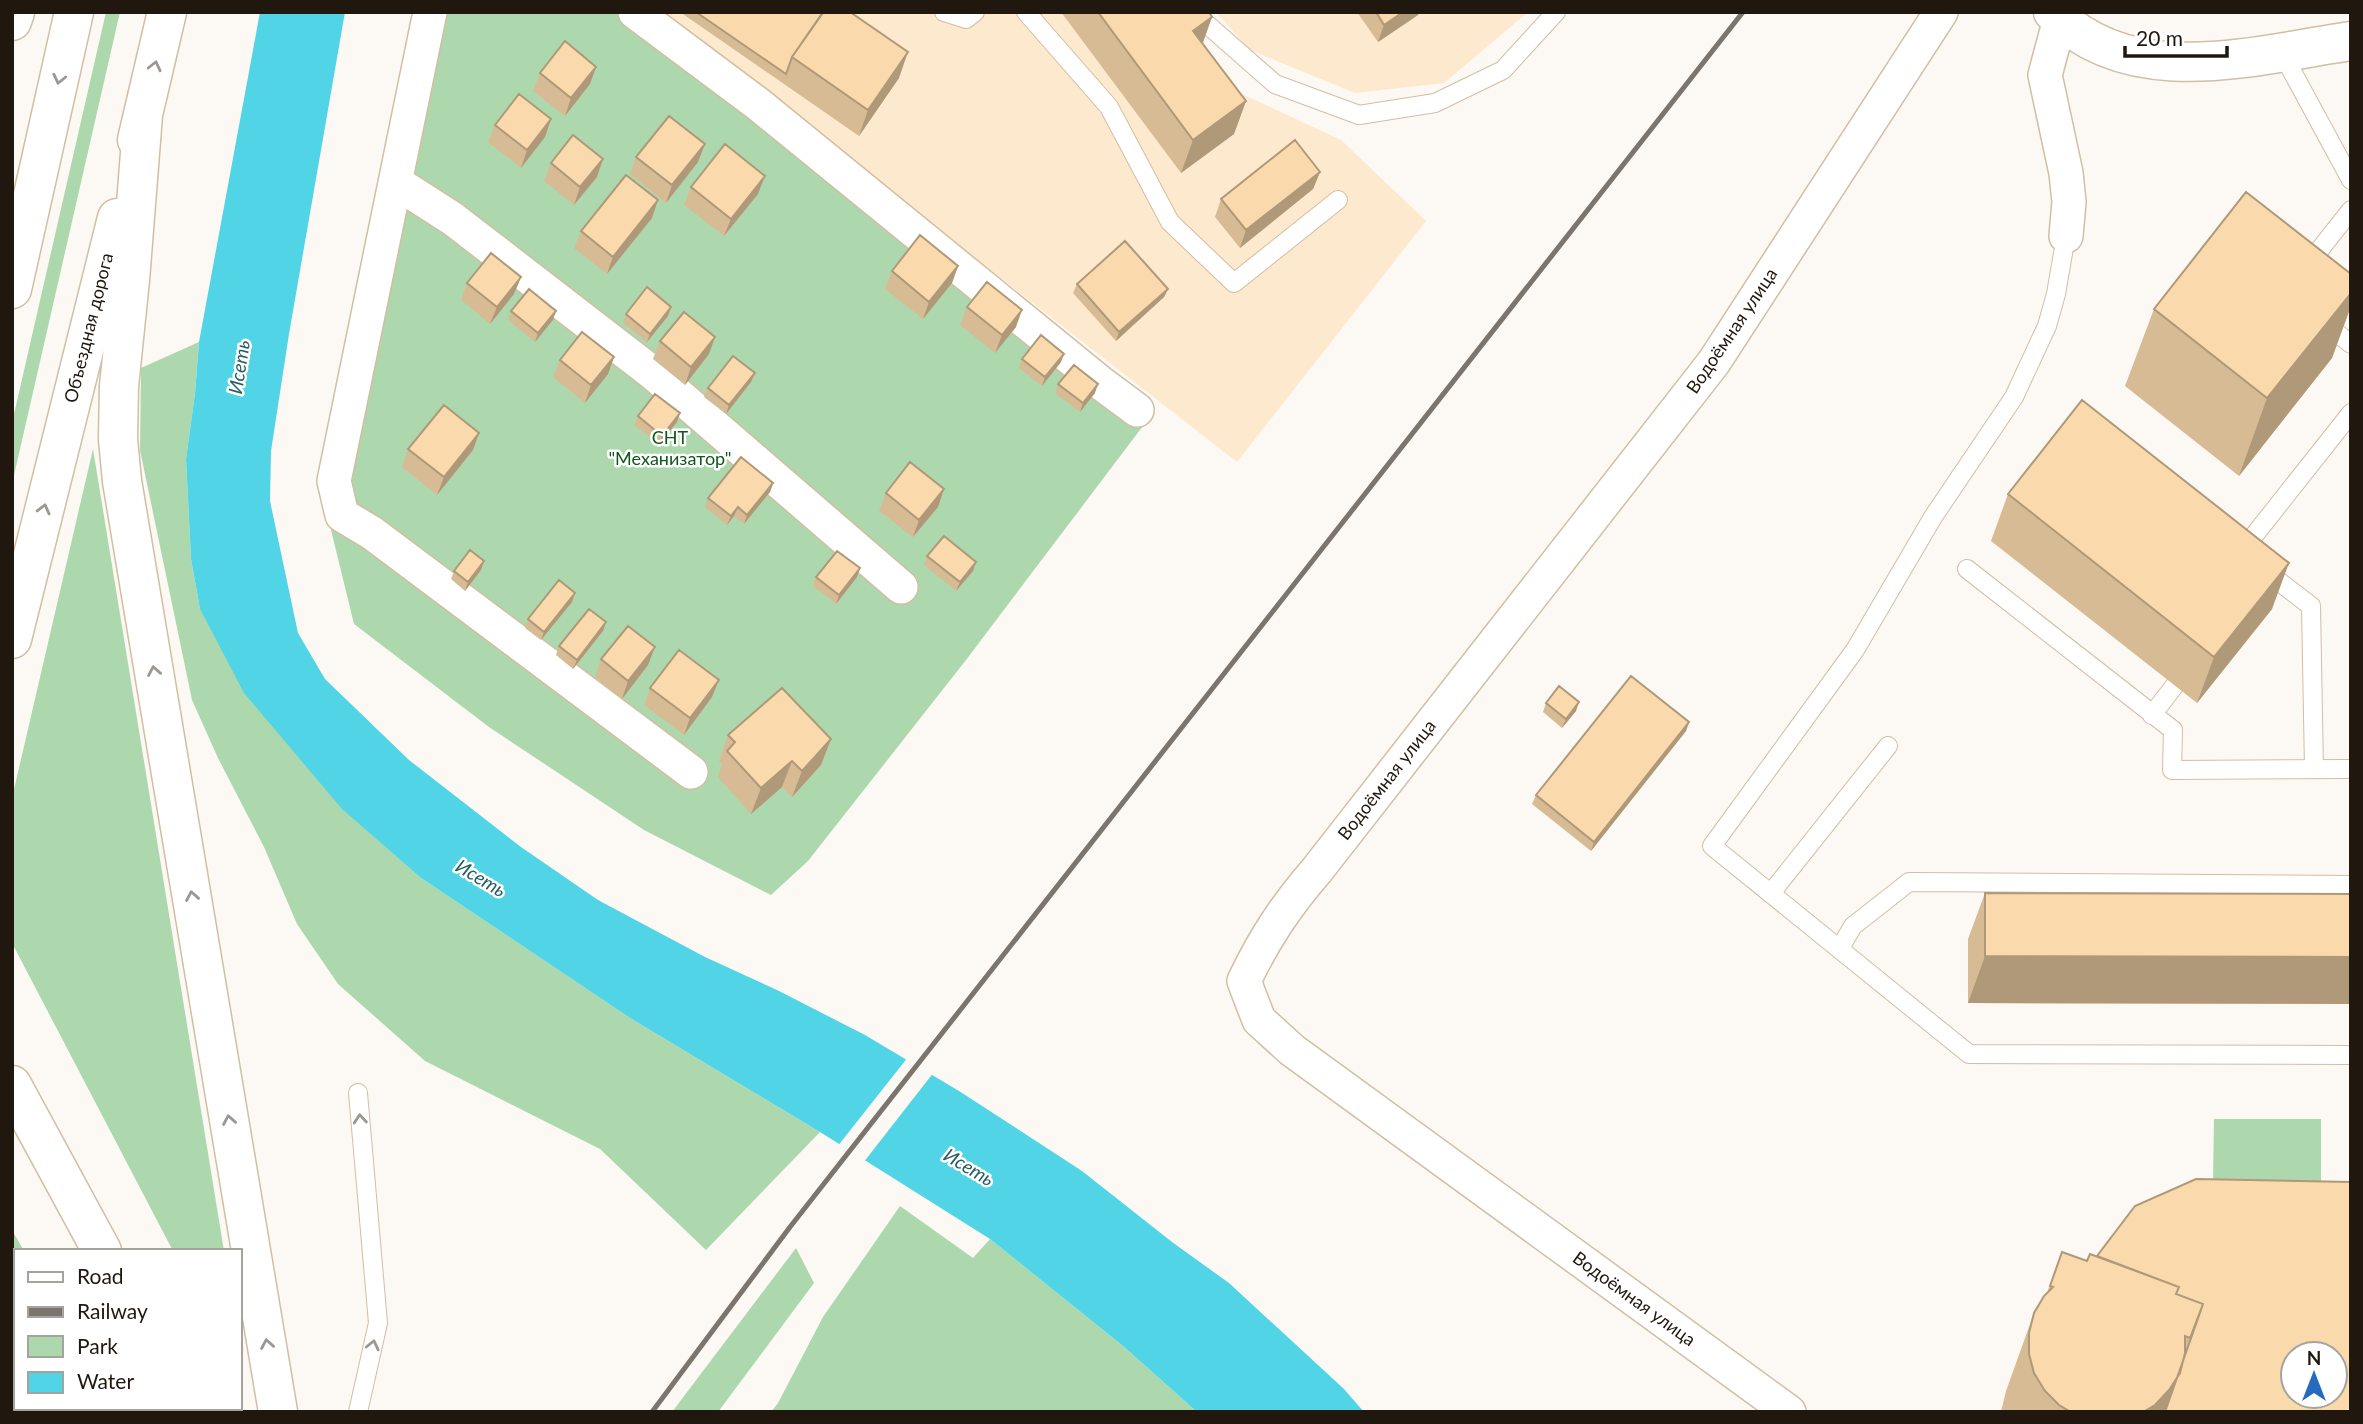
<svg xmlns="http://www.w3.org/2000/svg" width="2363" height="1424" viewBox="0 0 2363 1424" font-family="Lato,sans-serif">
  <rect width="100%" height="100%" fill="#fcf8f3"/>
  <path fill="#fde9cd" d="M659 12H1172L1227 87 1341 140 1426 221 1237 462Z
    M1216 12H1528L1444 83 1355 93 1250 50Z"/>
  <path fill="#add8ad" d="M106 12H120L12 484V423Z
    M422 12H649L1152 414 966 660 808 861 771 895 644 830 489 727 354 624 331 530 322 474Z
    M199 342 195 393 186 459 191 559 200 609 342 808 421 878 630 1018 820 1132 706 1250 600 1149 425 1061 338 984 297 924 264 847 218 758 192 700 140 450 141 368Z
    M93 449 224 1251H173L12 943V798Z
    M2214 1119H2321V1184L2213 1183Z
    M900 1206 973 1258 990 1239 1123 1346 1197 1412H771L778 1403 823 1317Z
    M12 1230 24 1251H16V1408H112L114 1412H12Z
    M796 1248 814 1283 718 1412H672Z"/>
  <path fill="#52d4e7" d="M260 12H345L289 334 271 451 270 501 298 633 325 679 409 760 521 847 598 900 705 957 777 990 865 1035 959 1091 1082 1171 1172 1242 1229 1283 1344 1389 1364 1412H1197L1123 1346 990 1239 820 1132 630 1018 421 878 342 809 244 693 200 609 191 559 186 459 195 393 199 342Z"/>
  <path fill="#fcf8f3" d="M908 1057 934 1072 863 1163 837 1147Z"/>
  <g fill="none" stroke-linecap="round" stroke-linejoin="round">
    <g stroke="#d2bea3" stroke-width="20">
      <path id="service" d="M944 12 966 19 975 12
        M1026 12 1109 107 1170 222 1234 283 1338 200
        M1193 12 1275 84 1359 115 1435 103 1503 70 1556 12
        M2281 51 2351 180
        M2066 236 2056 294 2047 326 2014 397 1933 517 1855 650 1712 846 1969 1054 2351 1055
        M2306 267 2351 210
        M2323 322 2351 344
        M2241 552 2351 413
        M1967 569 2173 730 2172 770 2351 769
        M2264 570 2311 606 2314 769
        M2152 715 2175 685
        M1771 893 1888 746
        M1840 948 1853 926 1909 882 2351 885
        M358 1093 378 1323 358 1412"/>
    </g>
    <g stroke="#d2bea3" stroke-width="36">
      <path id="minor" d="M430 12 334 481 342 515 372 533 691 772
        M635 12 758 104 1102 384 1137 410
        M2060 19 2045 75 2066 173 2069 202 2066 236
        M397 183 453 219 654 374 901 587
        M1789 1412 1292 1050 1259 1020 1244 981C1265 937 1286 906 1317 870L1714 362 1941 12"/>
    </g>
    <g stroke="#d2bea3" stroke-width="41">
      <path id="tertiary" d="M2053 12C2131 92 2255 55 2351 41"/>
    </g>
    <g stroke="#d2bea3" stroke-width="41">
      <path id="secondary" d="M12 21 15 12
        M12 1085 102 1251
        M190 1408 192 1412"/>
    </g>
    <g stroke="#d2bea3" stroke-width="41">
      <path id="primary" d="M143 115 130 280 119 386 118 439 122 481 278 1412
        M137 140 167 12
        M12 289 74 12
        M12 639 117 218"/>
    </g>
    <use href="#service" stroke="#fff" stroke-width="18"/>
    <use href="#minor" stroke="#fff" stroke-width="33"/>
    <use href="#tertiary" stroke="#fff" stroke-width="38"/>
    <use href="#secondary" stroke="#fff" stroke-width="38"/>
    <use href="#primary" stroke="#fff" stroke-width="38"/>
    <path stroke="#7b756d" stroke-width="5" d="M652 1412 790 1227 1743 12"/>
  </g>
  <path fill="#d7bb94" d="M680 12H820L899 78 859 136Z
    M1061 12H1209L1212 17 1203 43 1246 101 1234 134 1181 173Z
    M1357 12H1419L1418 15 1378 42Z
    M596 67 590 84 565 116 533 91 540 73Z
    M551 119 545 137 521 168 488 142 495 125Z
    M636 157 698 162 666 203 630 174Z
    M551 163 597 177 574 205 544 181Z
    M1320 172 1313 189 1240 248 1215 217 1221 199Z
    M691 187 758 194 724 236 684 205Z
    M652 218 607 274 574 248 581 231Z
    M958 266 952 283 923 319 885 289 892 271Z
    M2351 274V306L2332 358 2239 476 2125 386 2154 309Z
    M521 277 514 294 490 324 461 300 467 283Z
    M1077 284 1168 289 1164 297 1116 341 1073 293Z
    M967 307 1016 327 995 353 960 325Z
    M511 311 553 320 535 342 508 320Z
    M626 314 668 316 647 342 623 323Z
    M660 341 709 354 685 385 653 359Z
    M614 357 608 374 585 403 553 377 560 360Z
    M1022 359 1061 362 1042 386 1019 368Z
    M751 382 726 414 704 397 708 388Z
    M1058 384 1095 393 1080 412 1055 393Z
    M638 416 677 422 659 444 634 425Z
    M479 433 473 450 437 495 402 467 408 449Z
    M773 483 770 492 744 524 734 516 727 525 705 507 708 498Z
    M944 489 938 507 913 537 879 511 886 493Z
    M2008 494 2272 609 2197 703 1991 541Z
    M927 556 973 571 956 591 924 565Z
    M484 561 481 570 465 591 451 579 454 571Z
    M860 568 857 577 836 604 813 586 816 577Z
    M575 593 572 602 541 640 525 628 528 619Z
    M606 622 603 631 573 669 556 655 559 646Z
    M601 659 648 665 622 699 595 677Z
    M650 688 712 697 684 735 644 705Z
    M1546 703 1576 711 1562 728 1543 712Z
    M1689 722 1686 731 1591 851 1532 804 1536 795Z
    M728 735 831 739 821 765 792 797 782 787 751 814 718 777 722 764 719 761Z
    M1985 893 2351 894V1004L1968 1003V939Z
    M2062 1252 2351 1412H2001L2006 1391 2034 1313 2047 1293Z"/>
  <path fill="#af9978" d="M1403 12H1419L1418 15 1378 42 1384 25Z
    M1212 17 1200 50 1193 31Z
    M908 52 899 78 859 136 868 110Z
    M596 67 590 84 565 116 571 98Z
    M1246 101 1234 134 1181 173 1193 140Z
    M551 119 545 137 521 168 527 150Z
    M705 144 698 162 666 203 672 185Z
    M603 159 597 177 574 205 580 187Z
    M1320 172 1313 189 1240 248 1246 230Z
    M765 176 758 194 724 236 731 219Z
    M658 200 652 218 607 274 613 257Z
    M958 266 952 283 923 319 929 302Z
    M521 277 514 294 490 324 497 307Z
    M1168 289 1164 297 1116 341 1119 332Z
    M2351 293V306L2332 358 2239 476 2267 398Z
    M671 307 668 316 647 342 650 334Z
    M1022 310 1016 327 995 353 1002 335Z
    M556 311 553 320 535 342 538 333Z
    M715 337 709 354 685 385 691 367Z
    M1064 354 1061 362 1042 386 1045 377Z
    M614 357 608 374 585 403 591 385Z
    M755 373 751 382 726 414 729 405Z
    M1098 384 1095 393 1080 412 1083 403Z
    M680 413 677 422 659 444 662 436Z
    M479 433 473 450 437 495 444 477Z
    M773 483 770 492 744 524 747 515Z
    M944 489 938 507 913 537 919 520Z
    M738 507 734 516 727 525 731 516Z
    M484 561 481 570 465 591 468 582Z
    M976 562 973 571 956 591 960 582Z
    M2289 563 2272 609 2197 703 2214 657Z
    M860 568 857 577 836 604 839 595Z
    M575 593 572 602 541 640 544 632Z
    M606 622 603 631 573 669 577 660Z
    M655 647 648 665 622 699 628 681Z
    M719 680 712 697 684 735 690 718Z
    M1579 702 1576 711 1562 728 1566 719Z
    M1689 722 1686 731 1591 851 1594 842Z
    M831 739 821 765 792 797 802 771Z
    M792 761 782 787 751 814 761 788Z
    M1985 956 2351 957V1004L1968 1003Z
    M2180 1373 2165 1412H2143Z"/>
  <path fill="#fadaac" stroke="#af9978" stroke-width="2" fill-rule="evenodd" d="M696 12H820L822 14 792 57 786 74Z
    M823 12H850L908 52 868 110 792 57Z
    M1098 12H1209L1212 17 1193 31 1246 101 1193 140Z
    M1376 12H1403L1384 25Z
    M565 41 596 67 571 98 540 73Z
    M519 94 551 119 527 150 495 125Z
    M669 116 705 144 672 185 636 157Z
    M573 135 603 159 580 187 551 163Z
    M1295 140 1320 172 1246 230 1221 199Z
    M725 144 765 176 731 219 691 187Z
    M626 175 658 200 613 257 581 231Z
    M2246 192 2351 274V293L2267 398 2154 309Z
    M920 235 958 266 929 302 892 271Z
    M1125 241 1168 289 1119 332 1077 284Z
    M491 253 521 277 497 307 467 283Z
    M987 282 1022 310 1002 335 967 307Z
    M647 287 671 307 650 334 626 314Z
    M529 289 556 311 538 333 511 311Z
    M684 312 715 337 691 367 660 341Z
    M582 332 614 357 591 385 560 360Z
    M1041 335 1064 354 1045 377 1022 359Z
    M733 356 755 373 729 405 708 388Z
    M1074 365 1098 384 1083 403 1058 384Z
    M655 394 680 413 662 436 638 416Z
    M2082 400 2289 563 2214 657 2008 494Z
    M444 405 479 433 444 477 408 449Z
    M741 457 773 483 747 515 738 507 731 516 708 498Z
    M910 462 944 489 919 520 886 493Z
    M944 536 976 562 960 582 927 556Z
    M470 550 484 561 468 582 454 571Z
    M837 551 860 568 839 595 816 577Z
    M559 580 575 593 544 632 528 619Z
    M589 609 606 622 577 660 559 646Z
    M628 626 655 647 628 681 601 659Z
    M679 650 719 680 690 718 650 688Z
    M1631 676 1689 722 1594 842 1536 795Z
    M1559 686 1579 702 1566 719 1546 703Z
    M782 688 831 739 802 771 792 761 761 788 727 751 735 742 728 735Z
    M1985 893 2351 894V957L1985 956Z
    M2196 1179 2351 1182V1412H2165L2203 1304 2176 1294 2179 1287 2097 1256 2135 1206ZM2293 1354H2335V1396H2293Z
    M2062 1252 2087 1261 2090 1254 2179 1287 2176 1294 2203 1304 2190 1338 2185 1336V1353L2180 1373 2169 1390 2155 1405 2143 1412H2071L2059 1405 2045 1391 2034 1373 2029 1354V1333L2034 1313 2044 1296 2053 1287 2050 1286Z"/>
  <defs><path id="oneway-chevron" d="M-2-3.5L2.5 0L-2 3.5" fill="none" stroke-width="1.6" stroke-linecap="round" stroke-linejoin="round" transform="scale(1.75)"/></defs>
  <g stroke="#9b9793">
    <use href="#oneway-chevron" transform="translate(155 66) rotate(-77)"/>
    <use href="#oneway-chevron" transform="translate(59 79) rotate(103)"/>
    <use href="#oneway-chevron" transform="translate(44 509) rotate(-76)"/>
    <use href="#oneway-chevron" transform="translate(154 671) rotate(-100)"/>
    <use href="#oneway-chevron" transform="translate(192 896) rotate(-100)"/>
    <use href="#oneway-chevron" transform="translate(360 1119) rotate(-95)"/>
    <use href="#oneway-chevron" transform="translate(229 1120) rotate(-100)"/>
    <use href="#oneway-chevron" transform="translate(267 1344) rotate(-100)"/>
    <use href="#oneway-chevron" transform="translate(373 1345) rotate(-77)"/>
  </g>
  <g text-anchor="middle" stroke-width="5" stroke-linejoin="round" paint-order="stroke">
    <g font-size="18" fill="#20180e" stroke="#fff">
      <text transform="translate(89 328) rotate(-76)" y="6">Объездная дорога</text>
      <text transform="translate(1732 331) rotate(-56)" y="6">Водоёмная улица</text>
      <text transform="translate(1387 780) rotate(-52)" y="6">Водоёмная улица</text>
      <text transform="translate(1634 1299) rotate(36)" y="6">Водоёмная улица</text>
    </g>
    <g font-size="18" fill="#0f571a" stroke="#fff">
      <text x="670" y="444">СНТ<tspan x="670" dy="21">"Механизатор"</tspan></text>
    </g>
    <g font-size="19" font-style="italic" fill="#275d65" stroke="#fff">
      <text transform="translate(239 367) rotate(-81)" y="7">Исеть</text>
      <text transform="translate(481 878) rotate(31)" y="7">Исеть</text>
      <text transform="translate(969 1167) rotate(31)" y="7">Исеть</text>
    </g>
  </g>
  <rect width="2363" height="1424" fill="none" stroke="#20180e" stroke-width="28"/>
  <rect x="14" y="1249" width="228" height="161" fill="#ffffff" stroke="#a6a39f" stroke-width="2"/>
  <rect x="28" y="1272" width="35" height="10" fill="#ffffff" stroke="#a6a39f" stroke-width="2"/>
  <text x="77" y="1284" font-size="21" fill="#20180e">Road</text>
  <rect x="28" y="1307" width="35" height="10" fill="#7b756d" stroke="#a6a39f" stroke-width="2"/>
  <text x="77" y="1319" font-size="21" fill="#20180e">Railway</text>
  <rect x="28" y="1336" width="35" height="21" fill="#add8ad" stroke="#a6a39f" stroke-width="2"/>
  <text x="77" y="1354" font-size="21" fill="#20180e">Park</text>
  <rect x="28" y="1372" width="35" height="21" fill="#52d4e7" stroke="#a6a39f" stroke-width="2"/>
  <text x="77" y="1389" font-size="21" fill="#20180e">Water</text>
  <g transform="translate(2314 1375)"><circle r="33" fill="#ffffff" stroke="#a6a39f" stroke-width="2"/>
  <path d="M0-5L12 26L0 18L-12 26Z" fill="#256cbd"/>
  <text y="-10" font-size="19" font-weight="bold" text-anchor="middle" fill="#20180e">N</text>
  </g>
  <path d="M2125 46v10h102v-10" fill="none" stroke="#20180e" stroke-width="3.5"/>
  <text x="2136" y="46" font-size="21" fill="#20180e" stroke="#ffffff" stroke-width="5" paint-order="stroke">20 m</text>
</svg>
